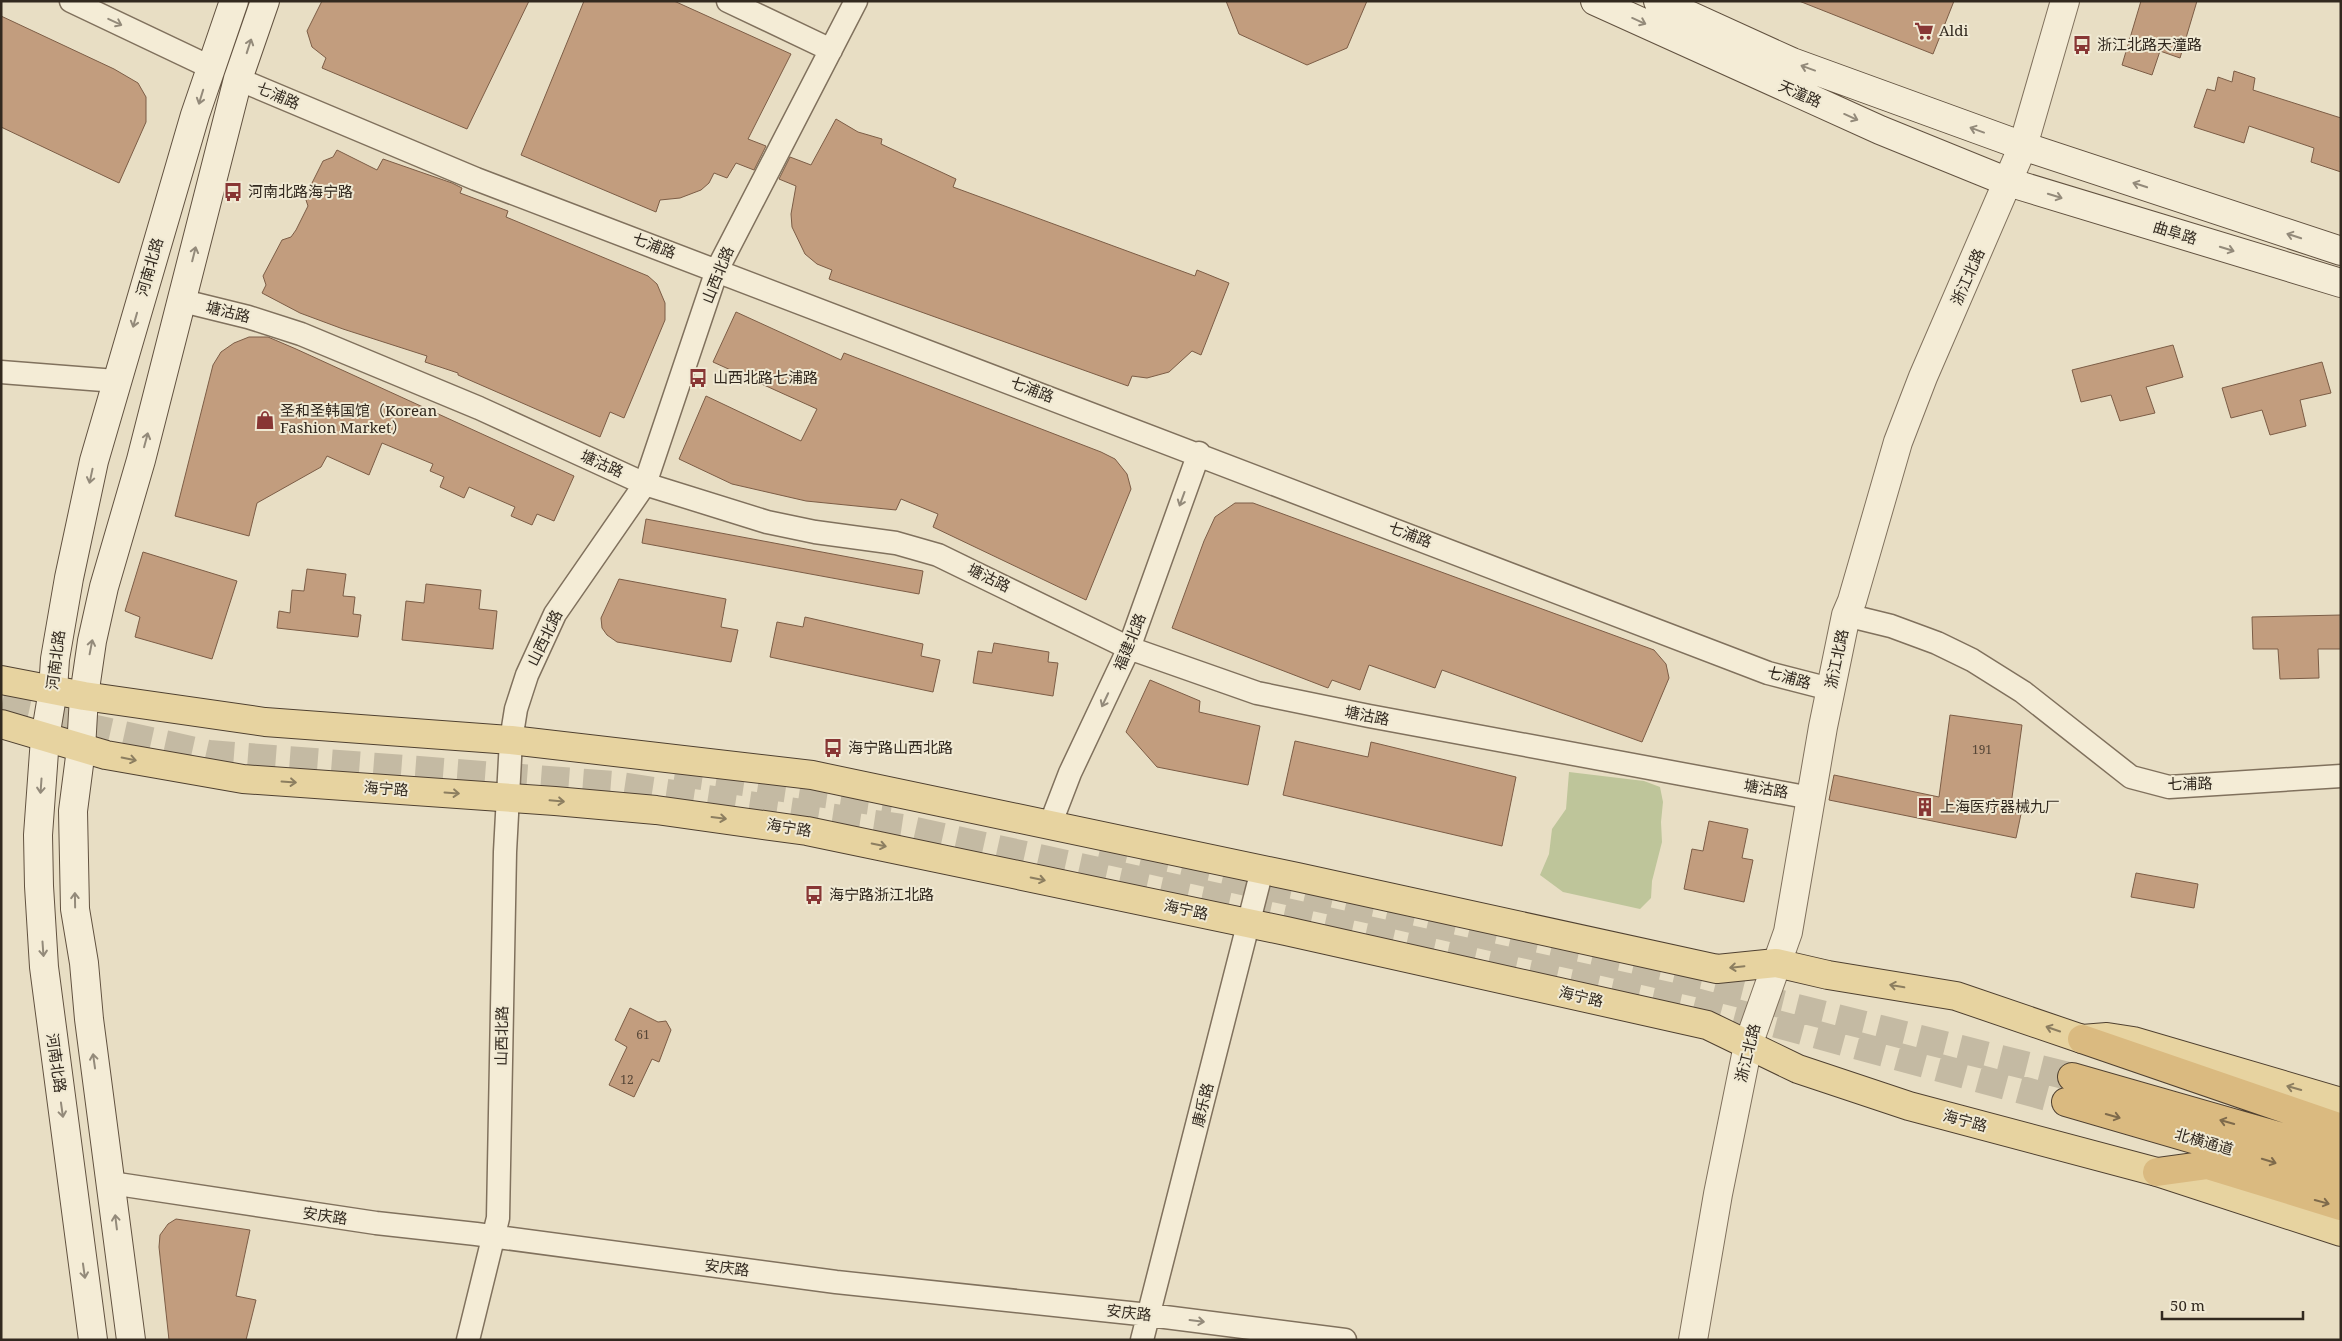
<svg xmlns="http://www.w3.org/2000/svg" width="2342" height="1341" viewBox="0 0 2342 1341" font-family="'Noto Serif','Noto Sans SC',serif">
  <rect width="100%" height="100%" fill="#e8dec4"/>
  <path fill="#bec59a" d="M1569 772 1644 781 1660 787 1663 802 1661 822 1662 842 1652 881 1651 898 1640 909 1563 892 1540 875 1549 854 1552 829 1566 809Z"/>
  <path fill="#c29d7e" stroke="#7c5d46" d="M322 1H529L467 129 322 68 326 58 312 47 307 31Z
    M584 1H674L791 54 748 139 766 146 754 170 736 163 727 178 714 173 709 183 701 190 680 198 660 200 656 212 521 155Z
    M1226 1H1367L1347 48 1307 65 1239 34Z
    M1799 1H1954L1933 54Z
    M2141 1H2197L2180 58 2160 51 2152 75 2122 65Z
    M1 16 114 69 138 83 146 97V122L119 183 1 127Z
    M2234 71 2255 78 2253 90 2341 118V172L2311 162 2314 148 2249 126 2244 143 2194 127 2207 89 2215 91 2218 77 2232 82Z
    M836 119 858 132 882 139 881 144 956 179 953 187 1195 276 1197 270 1229 283 1201 355 1192 351 1169 372 1147 378 1132 376 1128 386 829 279 832 270 817 264 805 254 792 227 791 214 796 186 779 179 790 157 811 165Z
    M337 150 377 170 383 159 452 183 462 188 460 193 508 211 506 217 648 276 657 284 665 303V320L624 418 610 412 600 437 458 375V373L425 362 427 356 343 329 300 313 262 293 266 285 263 276 282 240 291 237 296 230 308 206 305 197 323 161 333 157Z
    M736 312 841 360 844 353 1101 452 1115 459 1127 474 1131 489 1086 600 933 527 938 514 901 499 896 510 806 501 732 484 679 459 706 396 801 441 817 409 713 362Z
    M249 337H268L296 349 574 476 554 521 537 514 532 525 511 516 515 507 469 487 464 498 440 487 444 477 430 471 433 464 382 443 369 475 327 456 321 467 257 503 249 536 175 516 213 365 221 352 234 343Z
    M2173 345 2183 377 2146 387 2155 413 2120 421 2111 395 2081 402 2072 370Z
    M2322 362 2331 393 2300 400 2306 426 2270 435 2262 410 2231 418 2222 388Z
    M1235 503H1253L1654 650 1666 664 1669 678 1642 742 1442 670 1435 688 1369 665 1360 690 1332 680 1328 688 1172 628 1204 541 1215 517Z
    M646 519 923 571 919 594 642 543Z
    M143 552 237 581 212 659 135 637 140 617 125 611Z
    M307 569 346 574 343 596 355 597 353 614 361 615 358 637 277 628 279 611 290 613 292 590 304 591Z
    M619 579 726 599 721 627 738 630 731 662 617 642 607 635 602 628 601 618Z
    M426 584 481 590 479 609 497 611 493 649 402 640 406 601 424 603Z
    M2341 615V649H2318L2319 678 2280 679 2278 649H2253L2252 617Z
    M805 617 923 644 921 656 940 660 933 692 770 657 777 622 803 627Z
    M994 643 1049 652 1048 662 1058 663 1053 696 973 683 978 651 992 653Z
    M1150 680 1200 701 1199 712 1260 726 1248 785 1157 767 1126 732Z
    M1950 715 2022 725 2010 812 2021 814 2016 838 1829 800 1834 775 1939 797Z
    M1295 741 1368 757 1371 742 1516 777 1502 846 1283 795Z
    M1709 821 1748 829 1742 858 1753 860 1744 902 1684 889 1692 849 1703 851Z
    M2136 873 2198 884 2194 908 2131 897Z
    M630 1008 658 1022 666 1021 671 1030 659 1062 652 1059 634 1097 609 1085 627 1047 615 1040Z
    M176 1219 250 1230 236 1296 256 1300 246 1340H169L159 1247 160 1235 168 1224Z"/>
  <g fill="none" stroke-linecap="round" stroke-linejoin="round">
    <path stroke="#c4baa3" stroke-width="28" stroke-dasharray="28 14" stroke-linecap="butt" d="M1 708 209 754 614 785 902 828 1692 1001 2066 1102
      M675 772 892 804
      M1100 849 1701 984 2072 1077"/>
    <g stroke="#80715d" stroke-width="25">
      <path id="minor" d="M71 1 210 67
        M728 1 831 50
        M238 79 476 179 1768 673 1830 689
        M183 301 248 317 301 334 479 408 645 484 767 522 815 532 896 543 938 555 1129 648 1257 693 1369 716 1811 798
        M1 372 116 381
        M1846 615 1891 626 1937 643 1972 660 2023 692 2131 777 2169 787 2341 776
        M1050 825 1070 773 1129 648 1199 453
        M111 1183 376 1223 476 1234 836 1282 1149 1315 1345 1340
        M468 1340 498 1218 505 852 511 740 516 709 527 675 555 614 645 484 717 270 856 1
        M1142 1340 1262 870"/>
    </g>
    <g stroke="#80715d" stroke-width="30">
      <path id="tertiary" d="M1693 1340 1718 1194 1748 1045 1788 932 1823 727 1846 615 1852 601 1898 442 1923 377 2023 146 2065 1"/>
    </g>
    <g stroke="#625240" stroke-width="30">
      <path id="secondary" d="M1595 1 1880 130 2008 182 2341 283
        M1658 1 1792 62 2023 146 2341 251
        M93 1340 44 967 39 886 38 835 45 738 53 690 55 659 69 578 94 461 195 115 234 1
        M131 1340 89 1019 84 963 75 909 73 811 81 749 84 696 92 641 104 587 141 460 238 79 265 1"/>
    </g>
    <g stroke="#4f4030" stroke-width="30">
      <path id="primary" d="M1 680 84 696 265 722 511 740 812 775 1297 877 1717 969 1776 963 1828 975 1956 996 2082 1039 2107 1037 2133 1041 2341 1102
        M1 724 106 755 243 779 555 801 656 810 807 831 1286 931 1707 1025 1798 1069 1909 1106 2157 1172 2341 1232"/>
    </g>
    <g stroke="#4f4030" stroke-width="30">
      <path id="trunk" d="M2082 1039 2341 1128
        M2072 1077 2341 1154
        M2066 1102 2341 1182
        M2157 1172 2208 1165 2341 1206"/>
    </g>
    <use href="#minor" stroke="#f4ecd6" stroke-width="22"/>
    <use href="#tertiary" stroke="#f4ecd6" stroke-width="28"/>
    <use href="#secondary" stroke="#f4ecd6" stroke-width="28"/>
    <use href="#primary" stroke="#e7d3a0" stroke-width="28"/>
    <use href="#trunk" stroke="#daba80" stroke-width="28"/>
  </g>
  <defs><path id="oneway-shaft" d="M-6 0H5M1.5-3L5.5 0L1.5 3" fill="none" stroke-width="1.6" stroke-linecap="round" stroke-linejoin="round" transform="scale(1.25)"/></defs>
  <g stroke="#938a7a">
    <use href="#oneway-shaft" transform="translate(1639 21) rotate(24)"/>
    <use href="#oneway-shaft" transform="translate(115 22) rotate(25)"/>
    <use href="#oneway-shaft" transform="translate(249 46) rotate(-72)"/>
    <use href="#oneway-shaft" transform="translate(1808 68) rotate(-160)"/>
    <use href="#oneway-shaft" transform="translate(201 97) rotate(107)"/>
    <use href="#oneway-shaft" transform="translate(1851 117) rotate(24)"/>
    <use href="#oneway-shaft" transform="translate(1977 130) rotate(-160)"/>
    <use href="#oneway-shaft" transform="translate(2140 185) rotate(-162)"/>
    <use href="#oneway-shaft" transform="translate(2055 196) rotate(17)"/>
    <use href="#oneway-shaft" transform="translate(2294 236) rotate(-162)"/>
    <use href="#oneway-shaft" transform="translate(2227 249) rotate(17)"/>
    <use href="#oneway-shaft" transform="translate(194 254) rotate(-76)"/>
    <use href="#oneway-shaft" transform="translate(135 320) rotate(106)"/>
    <use href="#oneway-shaft" transform="translate(146 440) rotate(-75)"/>
    <use href="#oneway-shaft" transform="translate(91 476) rotate(102)"/>
    <use href="#oneway-shaft" transform="translate(1182 499) rotate(110)"/>
    <use href="#oneway-shaft" transform="translate(91 647) rotate(-79)"/>
    <use href="#oneway-shaft" transform="translate(1105 700) rotate(115)"/>
    <use href="#oneway-shaft" transform="translate(41 786) rotate(94)"/>
    <use href="#oneway-shaft" transform="translate(75 900) rotate(-91)"/>
    <use href="#oneway-shaft" transform="translate(43 949) rotate(86)"/>
    <use href="#oneway-shaft" transform="translate(94 1061) rotate(-98)"/>
    <use href="#oneway-shaft" transform="translate(62 1110) rotate(82)"/>
    <use href="#oneway-shaft" transform="translate(116 1222) rotate(-97)"/>
    <use href="#oneway-shaft" transform="translate(84 1271) rotate(82)"/>
    <use href="#oneway-shaft" transform="translate(1197 1321) rotate(7)"/>
  </g>
  <g stroke="#8c7e60">
    <use href="#oneway-shaft" transform="translate(129 759) rotate(11)"/>
    <use href="#oneway-shaft" transform="translate(289 782) rotate(4)"/>
    <use href="#oneway-shaft" transform="translate(452 793) rotate(4)"/>
    <use href="#oneway-shaft" transform="translate(557 801) rotate(5)"/>
    <use href="#oneway-shaft" transform="translate(719 818) rotate(7)"/>
    <use href="#oneway-shaft" transform="translate(879 845) rotate(12)"/>
    <use href="#oneway-shaft" transform="translate(1038 879) rotate(12)"/>
    <use href="#oneway-shaft" transform="translate(1737 967) rotate(174)"/>
    <use href="#oneway-shaft" transform="translate(1897 986) rotate(-170)"/>
    <use href="#oneway-shaft" transform="translate(2053 1029) rotate(-161)"/>
    <use href="#oneway-shaft" transform="translate(2294 1088) rotate(-164)"/>
  </g>
  <g stroke="#7e6a4b">
    <use href="#oneway-shaft" transform="translate(2113 1116) rotate(16)"/>
    <use href="#oneway-shaft" transform="translate(2227 1122) rotate(-164)"/>
    <use href="#oneway-shaft" transform="translate(2269 1161) rotate(17)"/>
    <use href="#oneway-shaft" transform="translate(2322 1202) rotate(15)"/>
  </g>
  <defs>
    <g id="supermarket-bare" transform="scale(1.5)"><path d="M-6-5.5h2.5l.6 2H6L4.5 2H-2.5L-4.4-4H-6ZM-1.5 3.2a1.3 1.3 0 1 0 .1 0ZM3 3.2a1.3 1.3 0 1 0 .1 0Z" fill="#883634" stroke="#f0e9d3" stroke-width="2.5" paint-order="stroke"/></g>
    <g id="bus-bare" transform="scale(1.5)"><path d="M-5-6H5V4H4V6H2V4H-2V6H-4V4H-5ZM-3.5-4V0h7V-4ZM-3.5 1.2v1.5H-2V1.2ZM2 1.2v1.5H3.5V1.2Z" fill="#883634" stroke="#f0e9d3" stroke-width="2.5" paint-order="stroke"/></g>
    <g id="shop-bare" transform="scale(1.5)"><path d="M-5-2.5h2.3a2.7 3.5 0 0 1 5.4 0H5L5.5 6h-11ZM-1.5-2.5h3a1.5 2.3 0 0 0-3 0Z" fill="#883634" stroke="#f0e9d3" stroke-width="2.5" paint-order="stroke"/></g>
    <g id="building-bare" transform="scale(1.5)"><path d="M-4-6H4V6H1V3H-1V6H-4ZM-2.5-4.3h1.7v1.8h-1.7ZM.8-4.3h1.7v1.8H.8ZM-2.5-1h1.7V.8h-1.7ZM.8-1h1.7V.8H.8Z" fill="#883634" stroke="#f0e9d3" stroke-width="2.5" paint-order="stroke"/></g>
  </defs>
  <g fill-rule="evenodd">
    <use href="#supermarket-bare" x="1924" y="31"/>
    <use href="#bus-bare" x="2082" y="45"/>
    <use href="#bus-bare" x="233" y="192"/>
    <use href="#bus-bare" x="698" y="378"/>
    <use href="#shop-bare" x="265" y="420"/>
    <use href="#bus-bare" x="833" y="748"/>
    <use href="#building-bare" x="1925" y="807"/>
    <use href="#bus-bare" x="814" y="895"/>
  </g>
  <g text-anchor="middle" stroke-width="4" stroke-linejoin="round" paint-order="stroke">
    <g font-size="12" fill="#564637">
      <text x="1982" y="754">191</text>
      <text x="643" y="1039">61</text>
      <text x="627" y="1084">12</text>
    </g>
    <g font-size="15" fill="#32291f" stroke="#f0e9d3" text-anchor="start">
      <text x="1939" y="36">Aldi</text>
      <text x="2097" y="50">浙江北路天潼路</text>
      <text x="248" y="197">河南北路海宁路</text>
      <text x="713" y="383">山西北路七浦路</text>
      <text x="280" y="416">圣和圣韩国馆（Korean<tspan x="280" dy="17">Fashion Market）</tspan></text>
      <text x="848" y="753">海宁路山西北路</text>
      <text x="1940" y="812">上海医疗器械九厂</text>
      <text x="829" y="900">海宁路浙江北路</text>
    </g>
    <g font-size="15" fill="#32291f" stroke="#f0e9d3">
      <text transform="translate(1800 94) rotate(24)" y="5">天潼路</text>
      <text transform="translate(278 96) rotate(23)" y="5">七浦路</text>
      <text transform="translate(2175 233) rotate(17)" y="5">曲阜路</text>
      <text transform="translate(654 246) rotate(21)" y="5">七浦路</text>
      <text transform="translate(150 267) rotate(-74)" y="5">河南北路</text>
      <text transform="translate(718 275) rotate(-68)" y="5">山西北路</text>
      <text transform="translate(1968 277) rotate(-66)" y="5">浙江北路</text>
      <text transform="translate(228 312) rotate(14)" y="5">塘沽路</text>
      <text transform="translate(1032 390) rotate(21)" y="5">七浦路</text>
      <text transform="translate(602 464) rotate(24)" y="5">塘沽路</text>
      <text transform="translate(1410 535) rotate(21)" y="5">七浦路</text>
      <text transform="translate(989 578) rotate(26)" y="5">塘沽路</text>
      <text transform="translate(545 638) rotate(-64)" y="5">山西北路</text>
      <text transform="translate(1130 642) rotate(-68)" y="5">福建北路</text>
      <text transform="translate(1837 659) rotate(-78)" y="5">浙江北路</text>
      <text transform="translate(56 660) rotate(-83)" y="5">河南北路</text>
      <text transform="translate(1789 678) rotate(16)" y="5">七浦路</text>
      <text transform="translate(1367 716) rotate(11)" y="5">塘沽路</text>
      <text transform="translate(2190 784) rotate(-1)" y="5">七浦路</text>
      <text transform="translate(386 789) rotate(4)" y="5">海宁路</text>
      <text transform="translate(1766 789) rotate(10)" y="5">塘沽路</text>
      <text transform="translate(789 828) rotate(9)" y="5">海宁路</text>
      <text transform="translate(1186 910) rotate(12)" y="5">海宁路</text>
      <text transform="translate(1581 997) rotate(13)" y="5">海宁路</text>
      <text transform="translate(502 1036) rotate(-89)" y="5">山西北路</text>
      <text transform="translate(1748 1053) rotate(-76)" y="5">浙江北路</text>
      <text transform="translate(56 1063) rotate(82)" y="5">河南北路</text>
      <text transform="translate(1203 1105) rotate(-76)" y="5">康乐路</text>
      <text transform="translate(1965 1121) rotate(15)" y="5">海宁路</text>
      <text transform="translate(2204 1142) rotate(16)" y="5">北横通道</text>
      <text transform="translate(325 1216) rotate(8)" y="5">安庆路</text>
      <text transform="translate(727 1268) rotate(7)" y="5">安庆路</text>
      <text transform="translate(1129 1313) rotate(6)" y="5">安庆路</text>
    </g>
  </g>
  <rect width="2342" height="1341" fill="none" stroke="#32291f" stroke-width="5"/>
  <path d="M2162 1311v8h141v-8" fill="none" stroke="#32291f" stroke-width="2.5"/>
  <text x="2170" y="1311" font-size="15" fill="#32291f" stroke="#f0e9d3" stroke-width="4" paint-order="stroke">50 m</text>
</svg>
